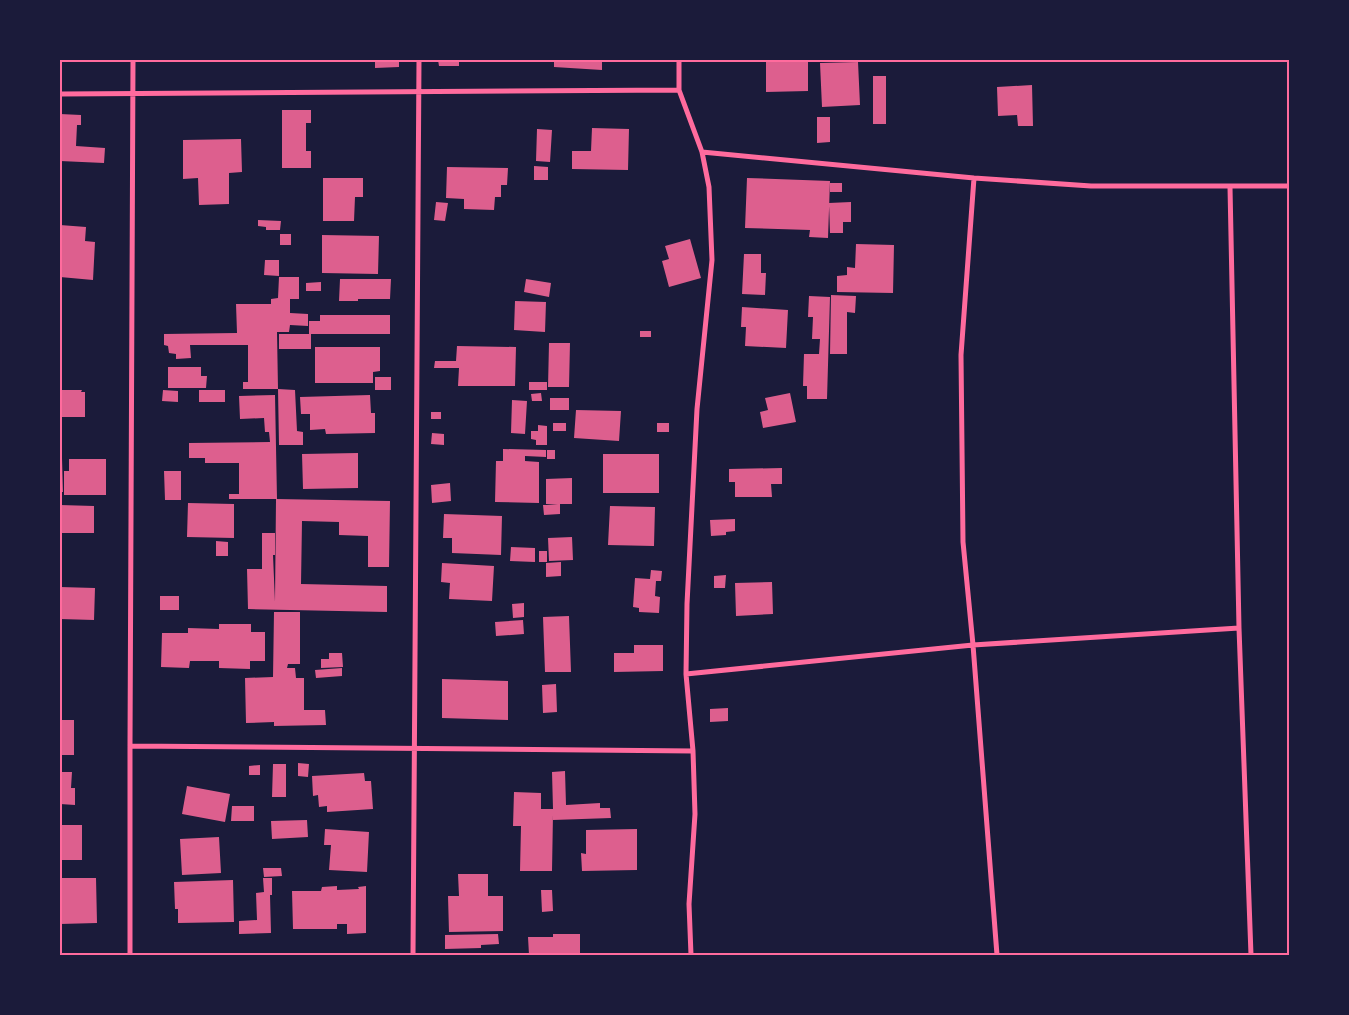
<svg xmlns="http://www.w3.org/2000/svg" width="1349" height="1015" viewBox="0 0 1349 1015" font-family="'Fira Sans Condensed',sans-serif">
  <rect width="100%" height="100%" fill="#1b1b3a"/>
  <path fill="#dd5f8e" d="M375 60H399V67L375 68Z
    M438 60H459V66H439Z
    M554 60H602V70L554 67Z
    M766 60H808V91L766 92Z
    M858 62 860 105 822 107 820 63Z
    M873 76H886V124H873Z
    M1032 85 1033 126H1018L1017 115 998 116 997 87Z
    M282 110H311V123H306V151H311V168H282Z
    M60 114 81 115V125H77L76 146 105 148 104 163 60 161Z
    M817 117H830V142L817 143Z
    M592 128 629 129 628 170 572 169V151H591Z
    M537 129 552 130 550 162 536 161Z
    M241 139 242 172 229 173V204L199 205 198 178 183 179V140Z
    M534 166 548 167V180H534Z
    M447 167 508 168 507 185H501V197H495L494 210 464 209V199L446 198Z
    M323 178H363V197H355L354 221H323Z
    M747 178 830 181 828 238 809 237 810 230 745 228Z
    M830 183H842V192H830Z
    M436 202 448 203 445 221 434 220Z
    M851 202V222H843V233H830L829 203Z
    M258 220 281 221 280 230H266V227L258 226Z
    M60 225 86 227 85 241 95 242 93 280 60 277Z
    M280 234H291V245H280Z
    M322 235 379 236 378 274 322 273Z
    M690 239 701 278 669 287 662 261 669 259 665 246Z
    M856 244 894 245 893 293 837 292V276L847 275V267L855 268Z
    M744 254H761V273H766L765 295 742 294Z
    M265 260H279V276L264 275Z
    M279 277H299V299H290V313L308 314V326L290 325 289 332H277L278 389H243V382H248V345H190L191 358 176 359V354L169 353 168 346 164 345V334L237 333 236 304H271V299L278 298Z
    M340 279H391L390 299H358V301H339Z
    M526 279 551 283 549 297 524 292Z
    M321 282V291H306V283Z
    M831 295 856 296 855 313 847 312V354H830Z
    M809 296 830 297 827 399H807V386H803L804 354H819L820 339H812L813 317H808Z
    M515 301 546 302 545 332 514 330Z
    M742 307 788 310 786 348 745 346 746 327H741Z
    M320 315H390V334H311V349H279V334H309V321H320Z
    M640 331H651V337H640Z
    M549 343H570L569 387H548Z
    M457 346 516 347 515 386H458L459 368H434L435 361H456Z
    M315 347H380V371L373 372V383H315Z
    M168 367H201V376H207L206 388H168Z
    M375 377H391V390H375Z
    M529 382H547V390H529Z
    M278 389 295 390 297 431 303 432V445H279Z
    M60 390H82L81 392H85V417H60Z
    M163 390 178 391V402L162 401Z
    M199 390H225V402H199Z
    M541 393 542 401H532L531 394Z
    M790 393 796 422 763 428 760 412 768 410 765 398Z
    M275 395 277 499H229V494H239V463H205V458H189V443L270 442 269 432H265L264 418 240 419 239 396Z
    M370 395 371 413H375V433L326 434 325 429 310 430V414H301L300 397Z
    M550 398H569V410H550Z
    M512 400 527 401 525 434 511 433Z
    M576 410 621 411 619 441 574 438Z
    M431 412H441V419H431Z
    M553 423H566V431H553Z
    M657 423H669V432H657Z
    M538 425 547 426V445H536V440L531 439V431H538Z
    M432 433 444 434V445L431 444Z
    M503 449 546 450V457L525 456V461L539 462V503L495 502 496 461H503Z
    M547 450H555V459H547Z
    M358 453V488L303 489 302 454Z
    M603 454H659V493H603Z
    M60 458H62L63 492H60Z
    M69 459H106V495H64V471H69Z
    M782 468V484H771L772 497H735V482H729V469Z
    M164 471H181V500H165Z
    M572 478V504H560V514L544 515 543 505H558L546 504V479Z
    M450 483 451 501 432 503 431 485Z
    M276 499 390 501 389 567H368V536L339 535V522L302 521 301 584 387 586V612L248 609 247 569H262V533H275V555H273L275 602Z
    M188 503 234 504V538L187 537Z
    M60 505 94 506V533H60Z
    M610 506 655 507 654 546 608 545Z
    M444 514 502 516 501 555 452 553V538H443Z
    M735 519V531L726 532V535L711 536 710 520Z
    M572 537 573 560 549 561 548 538Z
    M216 541 228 542V556H216Z
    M511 547 535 548V562L510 561Z
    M539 551H547V562H539Z
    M561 562V576L546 577V563Z
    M442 563 494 566 492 601 449 599 450 583 441 582Z
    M651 570 662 571 661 581H656L655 596 660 597 659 613 639 612V608L633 607 635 578 650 579Z
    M726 575 725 588H714V576Z
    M772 582 773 614 736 616 735 583Z
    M60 587 95 588 94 620 60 619Z
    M160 596H179V610H160Z
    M524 603V617L513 618 512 604Z
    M274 612H300V664H288L287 668H295L296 678H304V710H325L326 725 274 726V722L246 723 245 678 273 677Z
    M569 616 571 672H545L543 617Z
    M523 620 524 634 496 636 495 622Z
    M219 624H251V632H265V661H250V669L219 668V661H190L189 668 161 667 162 633H188V628L219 629Z
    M634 645H663V671L614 672V653H634Z
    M329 653H342L343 667 321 668V659H329Z
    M342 668V676L316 678 315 670Z
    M442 679 508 681V720L442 718Z
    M556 684 557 712 543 713 542 685Z
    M728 708V721L710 722V709Z
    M60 720H74V755H60Z
    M298 763 309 764 308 777 298 776Z
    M273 764H286V797H272Z
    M260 765V775H249V766Z
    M565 771 566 805 600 803V808H610L611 818 553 820V814L552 871H520L521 826H513L514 792 541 793V809H553L552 772Z
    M60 772H72L71 788H75V805L60 804Z
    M364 773 365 781H371L373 809 327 812V806L319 807 318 795 313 796 312 776Z
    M187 786 230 794 225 822 182 814Z
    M232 806H254V821H231Z
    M307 820 308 837 272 839 271 821Z
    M60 825H82V860H60Z
    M325 829 369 832 367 872 329 870 331 845H324Z
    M637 829V870L582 871 581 853 586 854V830Z
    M219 837 221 873 182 875 180 839Z
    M263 868H281L282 876 264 877Z
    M458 874H488V896H503V931L449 932 448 896H459Z
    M60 878H96L97 923 60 924Z
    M263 878H272V895H270L271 933 239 934V921L257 920 256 893 264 892Z
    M233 880 234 922 178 923V909H175L174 882Z
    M337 886V890L359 889 358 887 366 886V933L347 934V924H337V929H293L292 891H321L322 887Z
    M541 890H552L553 911 542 912Z
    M498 934 499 944 481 945V948L445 949V935Z
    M553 934H580V955H529L528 937H553Z"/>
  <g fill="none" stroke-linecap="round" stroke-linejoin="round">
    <path stroke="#ff6b9d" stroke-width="5" d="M679 60V90L702 152 709 187 712 260 697 409 687 604 686 674 693 751 695 814 689 904 691 955
      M60 94 679 90
      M702 152 974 178 1091 186H1289
      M974 178 961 355 963 542 973 645 997 955
      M1230 187 1239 628 1251 955
      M686 674 973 645 1239 628
      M130 746 693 751
      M130 955V746L133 60
      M413 955 419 60"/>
  </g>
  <rect width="1349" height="1015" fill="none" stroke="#1b1b3a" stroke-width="122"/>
  <rect x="61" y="61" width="1227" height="893" fill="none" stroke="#ff6b9d" stroke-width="2"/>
</svg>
